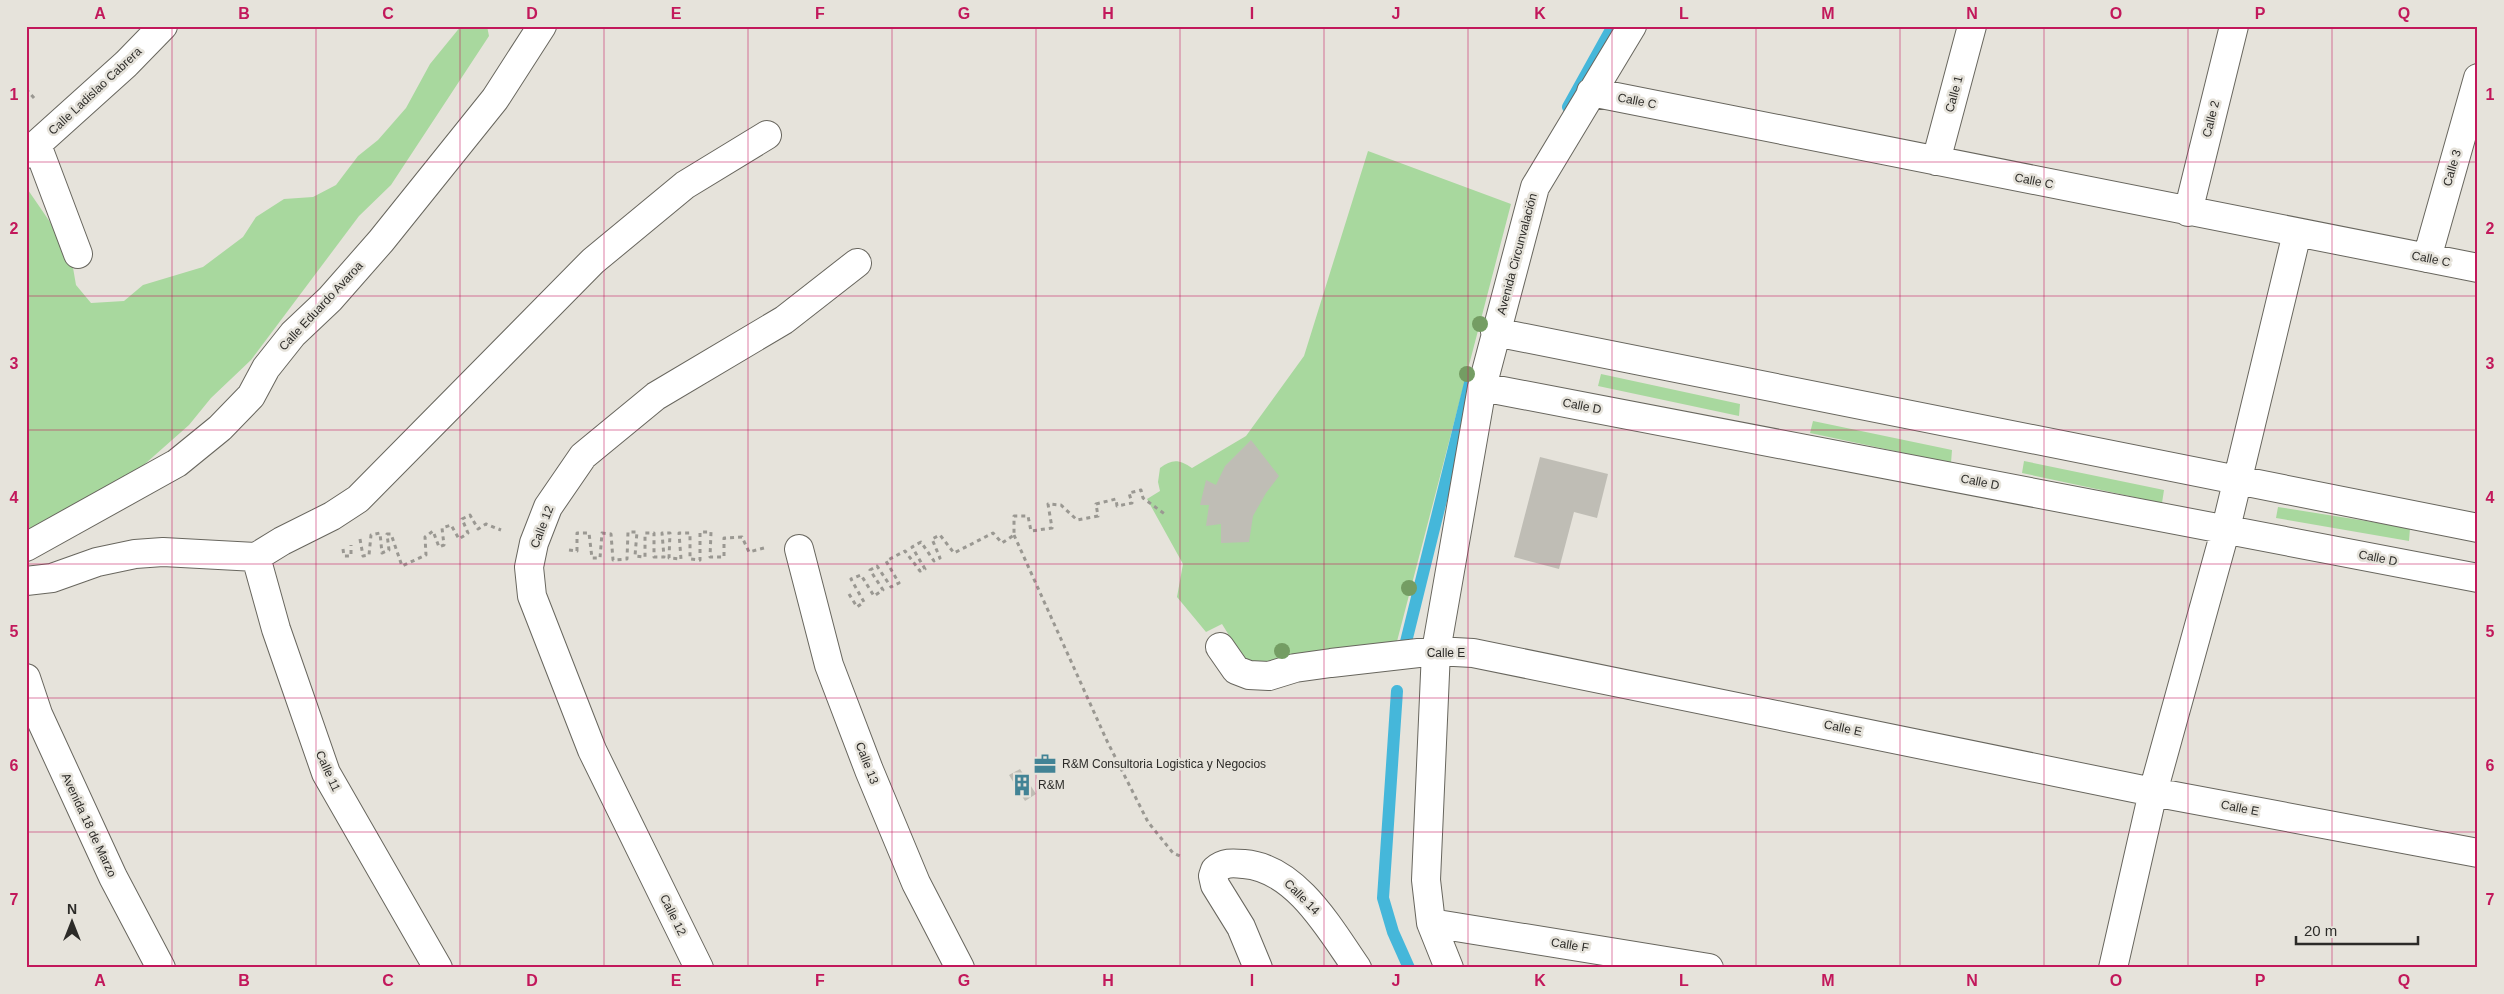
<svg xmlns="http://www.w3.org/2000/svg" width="2504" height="994" viewBox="0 0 2504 994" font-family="Helvetica,sans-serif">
  <rect width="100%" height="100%" fill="#e6e3db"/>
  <path fill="#a8d89e" d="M461 26H487L489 36 391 185 359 216 251 360 211 398 189 425 103 501 26 550V187L50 222 72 262 76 285 91 303 124 301 143 285 203 267 243 237 256 217 284 199 313 197 336 185 358 156 378 140 406 108 430 64Z
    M1368 151 1511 204 1395 649 1253 674 1222 624 1206 632 1177 597 1183 564 1147 499 1160 491 1158 482 1160 468C1172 459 1179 459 1192 468L1246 436 1304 356Z
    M1601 374 1740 404 1739 416 1598 386Z
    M1813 421 1952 450 1951 463 1810 433Z
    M2024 461 2164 490 2162 503 2022 473Z
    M2278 507 2410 528 2409 541 2276 518Z"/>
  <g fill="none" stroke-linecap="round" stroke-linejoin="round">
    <path stroke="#45b7da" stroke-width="12" d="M1568 107 1613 26
      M1404 650 1471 379
      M1397 691 1383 898 1393 932 1409 968"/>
  </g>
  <path fill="#bfbdb5" d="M1251 440 1279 476 1266 493 1253 516 1249 542 1221 543V524L1206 526 1209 505H1200L1206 480 1216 485 1225 466Z
    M1540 457 1608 474 1597 518 1574 512 1559 569 1514 557Z
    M1020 769 1036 794 1025 801 1009 775Z"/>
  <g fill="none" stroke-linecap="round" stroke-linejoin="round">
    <g stroke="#68665e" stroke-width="30">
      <path id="street" d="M1591 92 2478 268
        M37 145 78 254
        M26 154 126 64 163 26
        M1936 161 1972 26
        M2188 212 2234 26
        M2427 258 2478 78
        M1495 332 2478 528
        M1482 387 2478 578
        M26 547 177 463 220 428 251 396 266 368 293 334 330 299 381 241 495 99 542 26
        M799 549 829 665 869 770 916 883 960 968
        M256 557 276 629 326 773 438 968
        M26 581 52 578 97 562 135 554 163 552 256 557 282 541 332 516 358 499 593 261 685 185 767 135
        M1220 647 1236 670 1249 675 1269 676 1295 668 1331 663 1436 651 1473 653 2153 792 2478 853
        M26 678 38 714 113 877 161 968
        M1431 923 1709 968
        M699 968 592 750 532 596 529 567 534 543 548 507 583 456 656 396 784 320 857 263
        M1258 968 1241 927 1215 885 1213 876 1215 870C1224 862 1233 863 1244 864 1296 868 1330 929 1357 968
        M1449 968 1431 923 1426 880 1436 651 1482 387 1535 187 1632 26
        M2113 968 2153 792 2226 528 2297 233"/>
    </g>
    <path stroke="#9a9892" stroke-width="3" stroke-dasharray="4 4" stroke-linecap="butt" d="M26 89 35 99
      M1014 535 1107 741 1148 822 1173 853 1182 857
      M360 539 363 556 369 555 371 535 380 533 382 553 389 550 387 534H391L402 566 426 555 425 537 433 531 439 547 444 545 442 528 451 525 459 539 468 533 462 519 470 515 478 529 486 524 501 530
      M343 549 344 556H351V545
      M569 550 577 551V533H589L592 558H600L602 533 611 534 613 560 627 559 628 532H637L635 556 645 557V533H654V557H664L662 533H670L669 558 681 559 679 533H690V559L700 560V532H711L710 557H724V538L742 537 749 552 764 548
      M849 594 857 607 864 602 851 579 861 575 874 596 883 590 870 570 877 566 891 587 899 583 886 561 905 551 920 571 925 569 912 547 921 542 934 561 940 558 932 539 940 535 954 553 993 533 1002 543 1014 535V516H1028L1031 531 1052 528 1048 504 1061 505 1077 520 1098 516 1096 504 1116 499 1117 506 1132 503 1129 493 1141 490 1143 498 1166 515"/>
    <use href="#street" stroke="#fff" stroke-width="28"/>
  </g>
  <g fill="#749d63">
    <circle cx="1480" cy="324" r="8"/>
    <circle cx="1467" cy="374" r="8"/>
    <circle cx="1409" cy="588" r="8"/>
    <circle cx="1282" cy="651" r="8"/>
  </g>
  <path fill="none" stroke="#c2185b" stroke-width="1" stroke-opacity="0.55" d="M172 26V968M316 26V968M460 26V968M604 26V968M748 26V968M892 26V968M1036 26V968M1180 26V968M1324 26V968M1468 26V968M1612 26V968M1756 26V968M1900 26V968M2044 26V968M2188 26V968M2332 26V968M26 162H2478M26 296H2478M26 430H2478M26 564H2478M26 698H2478M26 832H2478"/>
  <defs>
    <g id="office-bare" transform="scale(1.725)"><path d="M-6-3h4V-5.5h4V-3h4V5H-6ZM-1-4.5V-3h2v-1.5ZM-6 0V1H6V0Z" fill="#428395" stroke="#e6e3db" stroke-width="2.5" paint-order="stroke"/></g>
    <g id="building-bare" transform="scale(1.725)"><path d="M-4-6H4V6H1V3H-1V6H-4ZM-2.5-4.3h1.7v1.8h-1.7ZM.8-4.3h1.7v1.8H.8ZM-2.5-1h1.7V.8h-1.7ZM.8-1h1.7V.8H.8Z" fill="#428395" stroke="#e6e3db" stroke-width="2.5" paint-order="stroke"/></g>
  </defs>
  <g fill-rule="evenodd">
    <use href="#office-bare" x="1045" y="764"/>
    <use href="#building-bare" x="1022" y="785"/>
  </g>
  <g text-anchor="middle" stroke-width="5" stroke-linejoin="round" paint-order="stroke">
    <g font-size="12" fill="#2c2b28" stroke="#e6e3db">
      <text transform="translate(95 91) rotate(-43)" y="4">Calle Ladislao Cabrera</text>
      <text transform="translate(1954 94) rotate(-75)" y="4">Calle 1</text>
      <text transform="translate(1637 101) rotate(11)" y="4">Calle C</text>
      <text transform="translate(2211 119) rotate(-76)" y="4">Calle 2</text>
      <text transform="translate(2452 168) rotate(-74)" y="4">Calle 3</text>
      <text transform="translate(2034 181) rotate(11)" y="4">Calle C</text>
      <text transform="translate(1517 254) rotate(-75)" y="4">Avenida Circunvalación</text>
      <text transform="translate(2431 259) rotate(11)" y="4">Calle C</text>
      <text transform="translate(321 306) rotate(-47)" y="4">Calle Eduardo Avaroa</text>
      <text transform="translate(1582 406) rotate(11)" y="4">Calle D</text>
      <text transform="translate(1980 482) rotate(11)" y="4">Calle D</text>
      <text transform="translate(542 527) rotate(-69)" y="4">Calle 12</text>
      <text transform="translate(2378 558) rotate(11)" y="4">Calle D</text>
      <text x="1446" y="657">Calle E</text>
      <text transform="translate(1843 728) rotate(12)" y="4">Calle E</text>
      <text transform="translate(867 763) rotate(69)" y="4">Calle 13</text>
      <text transform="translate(328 771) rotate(66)" y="4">Calle 11</text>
      <text transform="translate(2240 808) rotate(11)" y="4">Calle E</text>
      <text transform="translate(89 825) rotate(65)" y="4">Avenida 18 de Marzo</text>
      <text transform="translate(1302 897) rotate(45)" y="4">Calle 14</text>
      <text transform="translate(673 915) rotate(64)" y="4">Calle 12</text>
      <text transform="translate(1570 945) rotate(9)" y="4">Calle F</text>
    </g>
    <g font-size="12" fill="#2c2b28" stroke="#e6e3db" text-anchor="start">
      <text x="1062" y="768">R&amp;M Consultoria Logistica y Negocios</text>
      <text x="1038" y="789">R&amp;M</text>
    </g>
  </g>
  <rect width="2504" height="994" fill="none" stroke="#e6e3db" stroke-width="55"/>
  <g transform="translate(72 922)" stroke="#e6e3db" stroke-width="4" paint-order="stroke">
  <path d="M0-4L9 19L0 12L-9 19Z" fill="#2c2b28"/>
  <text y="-8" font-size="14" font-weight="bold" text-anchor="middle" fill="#2c2b28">N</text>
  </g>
  <path d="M2296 936v8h122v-8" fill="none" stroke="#2c2b28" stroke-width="2.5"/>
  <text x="2304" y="936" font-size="15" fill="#2c2b28" stroke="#e6e3db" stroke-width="4" paint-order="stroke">20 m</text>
  <rect x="28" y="28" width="2448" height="938" fill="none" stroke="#c2185b" stroke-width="2"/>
  <g font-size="16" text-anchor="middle" font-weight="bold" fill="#c2185b">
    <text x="100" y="19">A</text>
    <text x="244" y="19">B</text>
    <text x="388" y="19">C</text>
    <text x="532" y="19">D</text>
    <text x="676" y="19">E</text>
    <text x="820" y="19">F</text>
    <text x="964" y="19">G</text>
    <text x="1108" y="19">H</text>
    <text x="1252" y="19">I</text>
    <text x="1396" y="19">J</text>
    <text x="1540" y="19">K</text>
    <text x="1684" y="19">L</text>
    <text x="1828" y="19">M</text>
    <text x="1972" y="19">N</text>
    <text x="2116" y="19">O</text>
    <text x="2260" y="19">P</text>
    <text x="2404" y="19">Q</text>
    <text x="14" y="100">1</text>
    <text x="2490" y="100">1</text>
    <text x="14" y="234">2</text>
    <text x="2490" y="234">2</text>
    <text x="14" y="369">3</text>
    <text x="2490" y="369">3</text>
    <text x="14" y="503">4</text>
    <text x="2490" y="503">4</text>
    <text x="14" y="637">5</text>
    <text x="2490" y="637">5</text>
    <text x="14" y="771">6</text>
    <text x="2490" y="771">6</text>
    <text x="14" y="905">7</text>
    <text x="2490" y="905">7</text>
    <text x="100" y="986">A</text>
    <text x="244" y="986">B</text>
    <text x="388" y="986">C</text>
    <text x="532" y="986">D</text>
    <text x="676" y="986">E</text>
    <text x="820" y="986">F</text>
    <text x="964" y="986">G</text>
    <text x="1108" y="986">H</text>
    <text x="1252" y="986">I</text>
    <text x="1396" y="986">J</text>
    <text x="1540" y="986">K</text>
    <text x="1684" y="986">L</text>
    <text x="1828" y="986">M</text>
    <text x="1972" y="986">N</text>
    <text x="2116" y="986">O</text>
    <text x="2260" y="986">P</text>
    <text x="2404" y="986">Q</text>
  </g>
</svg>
